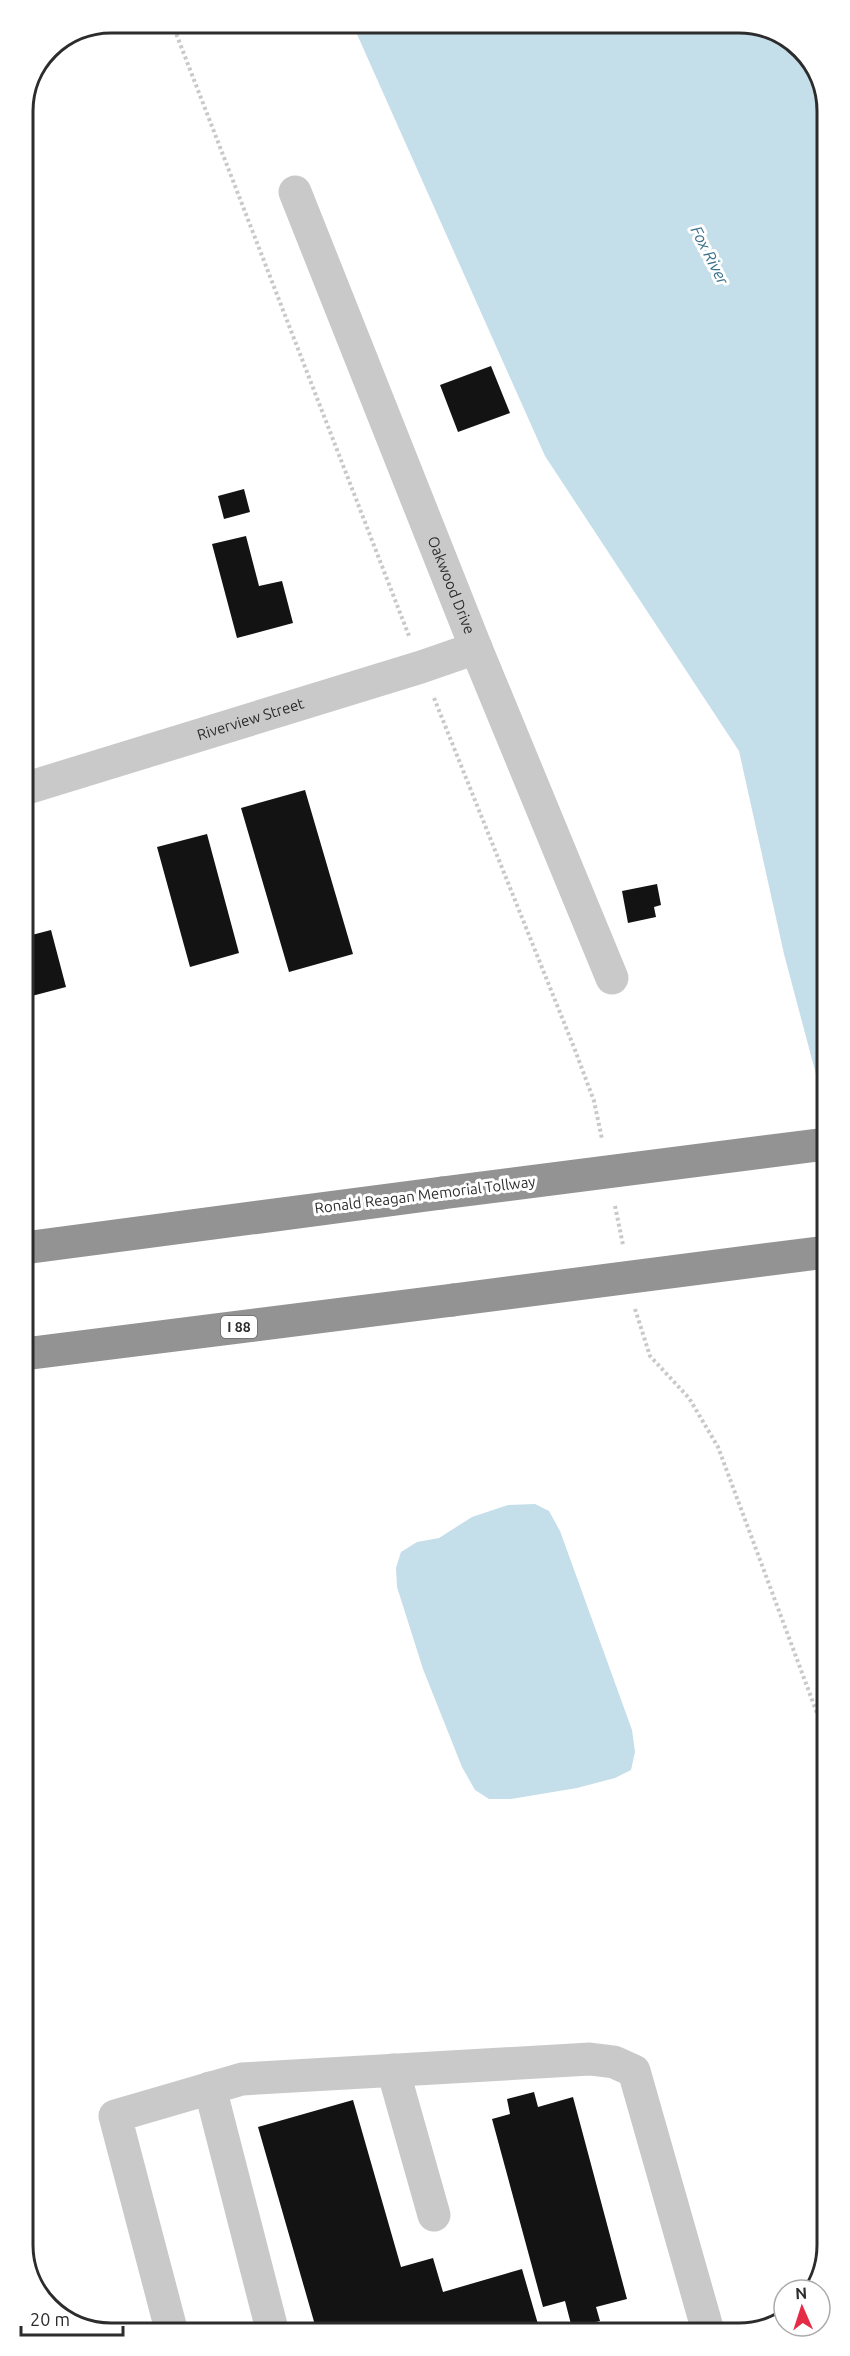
<svg xmlns="http://www.w3.org/2000/svg" width="850" height="2356" viewBox="0 0 850 2356" font-family="Ubuntu,sans-serif">
  <rect width="100%" height="100%" fill="#fff"/>
  <path fill="#c4deea" d="M352 23H745L793 41 824 88 826 1112 784 954 739 751 545 456Z
    M535 1504 549 1511 560 1531 632 1730 635 1752 631 1770 615 1778 577 1788 511 1799H489L475 1790 462 1767 423 1669 397 1587 396 1568 401 1552 417 1542 439 1538 472 1517 508 1505Z"/>
  <path fill="#fff" d="M826 1076V1115L823 1113 814 1077Z"/>
  <path fill="#131313" d="M491 366 510 413 458 432 440 385Z
    M244 489 250 512 224 519 218 496Z
    M246 536 259 586 282 581 293 623 237 638 212 544Z
    M305 790 353 954 289 972 241 808Z
    M207 834 239 953 190 967 157 847Z
    M657 884 661 905 654 907 656 917 628 923 622 891Z
    M51 930 66 987 28 997 24 981V937Z
    M534 2092 538 2107 573 2097 627 2299 596 2307 600 2321 572 2328 565 2301 543 2307 492 2119 510 2114 507 2099Z
    M353 2100 401 2267 433 2258 443 2292 522 2269 540 2331 317 2332 258 2127Z"/>
  <g fill="none" stroke-linecap="round" stroke-linejoin="round">
    <path stroke="#c9c9c9" stroke-width="4" stroke-dasharray="3 3" stroke-linecap="butt" d="M172 23 409 636
      M434 698 575 1050 594 1101 602 1139
      M615 1206 623 1245
      M635 1309 650 1356 689 1398 718 1447 827 1740"/>
    <g stroke="#c9c9c9" stroke-width="33">
      <path id="s1" d="M295 192 476 648 612 978"/>
      <path id="s2" d="M24 789 421 667 476 648"/>
      <path d="M393 2070 434 2215"/>
      <path d="M210 2088 273 2333"/>
      <path d="M172 2333 115 2116 242 2079 590 2059 614 2062 634 2071 708 2331"/>
    </g>
    <path stroke="#939393" stroke-width="33" d="M24 1248 442 1193
      M24 1354 453 1300"/>
    <path stroke="#939393" stroke-width="33" d="M442 1193 826 1144
      M453 1300 826 1252"/>
  </g>
  <g text-anchor="middle" stroke-width="6" stroke-linejoin="round" paint-order="stroke">
    <rect fill="#fff" stroke="#6b6b6b" stroke-width="1.5" x="221" y="1316" width="36" height="22" rx="4.5"/>
    <g font-size="14" font-weight="bold" fill="#2c2c2c">
      <text x="239" y="1332">I 88</text>
    </g>
    <g font-size="15" fill="#2c2c2c" stroke="#fff">
      <text dy="5" stroke="none"><textPath href="#s1" startOffset="423">Oakwood Drive</textPath></text>
      <text dy="5" stroke="none"><textPath href="#s2" startOffset="237">Riverview Street</textPath></text>
      <text transform="translate(425 1195) rotate(-7)" y="5">Ronald Reagan Memorial Tollway</text>
    </g>
    <g font-size="16" font-style="italic" fill="#3a738d" stroke="#fff">
      <text transform="translate(710 255) rotate(63)" y="6">Fox River</text>
    </g>
  </g>
  <path d="M0 0H850V2356H0ZM111 33H739A78 78 0 0 1 817 111V2245A78 78 0 0 1 739 2323H111A78 78 0 0 1 33 2245V111A78 78 0 0 1 111 33Z" fill="#fff" fill-rule="evenodd"/>
  <path fill="none" stroke="#2c2c2c" stroke-width="3" d="M111 33H739A78 78 0 0 1 817 111V2245A78 78 0 0 1 739 2323H111A78 78 0 0 1 33 2245V111A78 78 0 0 1 111 33Z"/>
  <g transform="translate(802 2308) rotate(357)"><circle r="28" fill="#ffffff" stroke="#ababab" stroke-width="1.5"/>
  <path d="M0-4.5L10 22L0 15L-10 22Z" fill="#e62b46"/>
  <text y="-9" font-size="16" font-weight="bold" text-anchor="middle" fill="#2c2c2c">N</text>
  </g>
  <path d="M21 2326v9h102v-9" fill="none" stroke="#2c2c2c" stroke-width="3"/>
  <text x="30" y="2326" font-size="18" fill="#2c2c2c" stroke="#ffffff" stroke-width="4.5" paint-order="stroke">20 m</text>
</svg>
